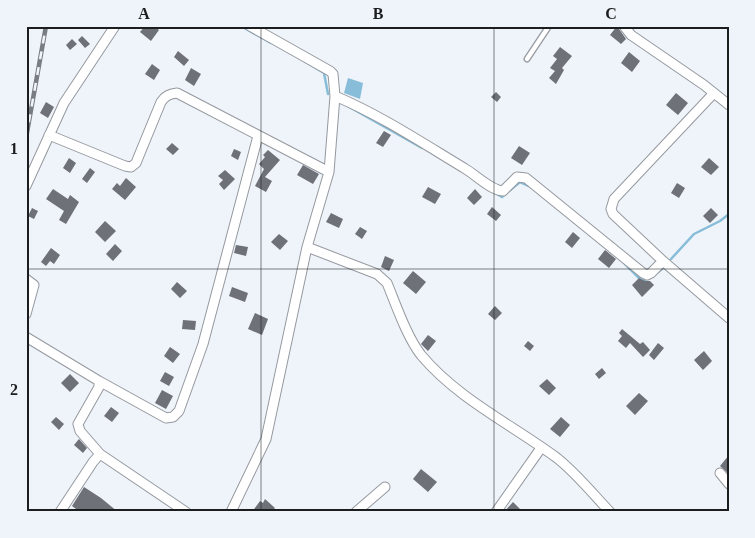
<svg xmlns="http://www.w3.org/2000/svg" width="755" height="538" viewBox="0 0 755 538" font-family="Georgia,serif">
  <rect width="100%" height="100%" fill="#eff4fa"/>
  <path fill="#87bdd9" d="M348 78 363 83 360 99 344 93Z"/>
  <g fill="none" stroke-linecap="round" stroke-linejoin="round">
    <path stroke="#87bdd9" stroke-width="2.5" d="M241 26 271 43
      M304 61 324 73 328 94
      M344 104 422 148
      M509 191 520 182 529 186
      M495 193 502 197 505 194
      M671 259 694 234 720 221 729 214
      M625 264 642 281 647 279
      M654 275 662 269"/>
  </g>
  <path fill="#6e7177" d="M145 26H154L159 30 151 41 140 32Z
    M617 26 626 39 621 44 610 35Z
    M82 36 90 44 85 48 78 40Z
    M72 39 77 44 70 50 66 45Z
    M560 47 572 56 562 68 564 70 556 84 549 78 555 71 550 68 557 59 553 56Z
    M178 51 189 60 184 66 174 57Z
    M629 52 640 61 632 72 621 63Z
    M152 64 160 70 154 80 145 74Z
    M191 68 201 74 194 86 185 80Z
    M496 92 501 97 497 102 491 97Z
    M676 93 688 103 678 115 666 105Z
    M46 102 54 107 48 118 40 113Z
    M384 131 391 135 383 147 376 143Z
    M172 143 179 149 173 155 166 149Z
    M519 146 530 153 522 165 511 158Z
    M234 149 241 152 238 160 231 156Z
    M268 150 280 160 265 177 272 181 266 192 255 186 264 169 259 164 265 157 263 155Z
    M69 158 76 163 70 173 63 168Z
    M709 158 719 167 711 175 701 167Z
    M303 165 319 174 313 184 297 175Z
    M90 168 95 172 87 183 82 179Z
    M225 170 235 179 224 190 219 184 223 180 218 176Z
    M126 178 136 187 125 200 112 189 117 183 120 186Z
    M677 183 685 188 679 198 671 193Z
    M428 187 441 194 435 204 422 197Z
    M53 189 68 199 70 195 79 202 66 224 59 220 64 211 46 199Z
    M475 189 482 197 474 205 467 198Z
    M492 207 501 215 496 221 487 214Z
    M32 208 38 211 34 219 28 216Z
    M711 208 718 215 710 223 703 216Z
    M331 213 343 219 339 228 326 222Z
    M105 221 116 231 105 242 95 232Z
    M360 227 367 231 362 239 355 234Z
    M573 232 580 238 572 248 565 242Z
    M279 234 288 241 280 250 271 242Z
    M115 244 122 251 113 261 106 254Z
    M236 245 248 247 246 256 234 253Z
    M51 248 60 255 54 264 50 261 46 266 41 262Z
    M605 250 616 259 609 268 598 259Z
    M385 256 394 260 389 271 381 267Z
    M413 271 426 282 416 294 403 283Z
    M639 278 645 281H650L654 285 642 297 632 285Z
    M177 282 187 291 180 298 171 289Z
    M232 287 248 293 245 302 229 296Z
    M495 306 502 313 495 320 488 314Z
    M255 313 268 319 262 335 248 329Z
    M183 320 196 321 195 330 182 329Z
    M622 329 640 344 643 342 650 350 643 357 630 343 626 348 618 341 622 336 619 333Z
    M428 335 436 341 428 351 421 344Z
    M528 341 534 346 530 351 524 346Z
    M658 343 664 348 654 360 649 355Z
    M170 347 180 354 173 363 164 356Z
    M704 351 712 361 703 370 694 360Z
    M602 368 606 373 599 379 595 374Z
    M165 372 174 377 169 386 160 381Z
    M70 374 79 383 70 392 61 383Z
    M547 379 556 388 549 395 539 386Z
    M162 390 173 396 166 409 155 403Z
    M639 393 648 401 635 415 626 406Z
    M111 407 119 413 112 422 104 416Z
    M56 417 64 424 59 430 51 422Z
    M561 417 570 425 560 437 550 429Z
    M79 439 87 448 83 453 74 445Z
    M729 455V474L720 466Z
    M421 469 437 482 428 492 413 479Z
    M84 487 101 498 118 512H80L72 506Z
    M265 499 275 508 272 512H252L260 501 263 503Z
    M513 502 523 512H504Z"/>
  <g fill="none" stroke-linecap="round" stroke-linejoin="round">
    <g stroke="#95999f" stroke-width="7">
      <path id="service" d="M527 59 549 26"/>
    </g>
    <g stroke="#95999f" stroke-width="11">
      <path id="minor" d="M624 26 631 35 704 85 729 105
        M714 93 614 199 611 209 613 214 663 261 729 318
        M335 96C380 115 421 142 464 168 475 174 490 190 503 191L517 177 526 178 643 273 647 275 651 273 663 261
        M49 135 125 166 131 167 136 163 138 158 161 102C165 96 169 94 177 93L329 172
        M26 186 64 103 115 26
        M307 247 377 274 387 283C396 305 407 337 421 355 458 399 511 424 557 458 576 473 593 494 610 512
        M26 279 34 285 26 314
        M26 337 99 381V387L78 424 80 431 100 454 93 462 60 512
        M99 381 166 418 173 417 179 411 203 344 258 136
        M100 454 186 512
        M720 473 729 484
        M231 512 266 439 307 247 329 172 335 96 333 74 330 71 250 26
        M356 512 385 487
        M496 512 541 448"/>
    </g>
    <use href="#service" stroke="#fff" stroke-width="4.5"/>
    <use href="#minor" stroke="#fff" stroke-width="9"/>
    <g stroke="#797c80" stroke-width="4.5">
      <path id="rail" d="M26 138 46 26"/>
    </g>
    <use href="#rail" stroke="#eff4fa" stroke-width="2.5" stroke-dasharray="8" stroke-linecap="butt"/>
  </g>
  <path fill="none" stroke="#1b1d1f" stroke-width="1" stroke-opacity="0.55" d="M261 26V512M494 26V512M26 269H729"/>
  <rect width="755" height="538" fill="none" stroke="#eff4fa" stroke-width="55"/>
  <rect x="28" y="28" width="700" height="482" fill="none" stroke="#1b1d1f" stroke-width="2"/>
  <g font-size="16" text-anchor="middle" font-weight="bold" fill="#1b1d1f">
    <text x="144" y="19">A</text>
    <text x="378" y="19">B</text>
    <text x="611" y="19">C</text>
    <text x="14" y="154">1</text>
    <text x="14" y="395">2</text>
  </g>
</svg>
